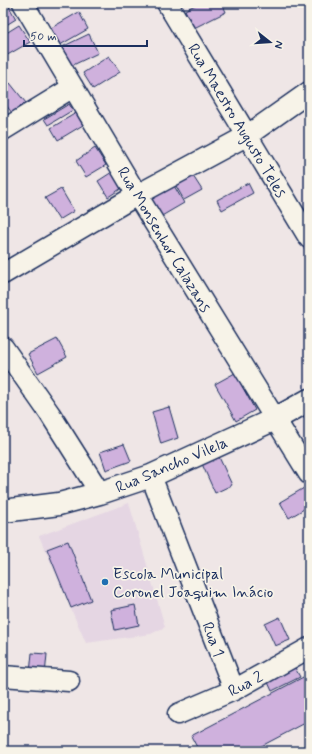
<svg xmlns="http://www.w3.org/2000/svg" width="312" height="754" viewBox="0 0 312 754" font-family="Mynerve,sans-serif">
  <rect width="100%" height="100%" fill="#efe6e6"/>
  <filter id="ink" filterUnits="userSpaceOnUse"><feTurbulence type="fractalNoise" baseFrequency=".025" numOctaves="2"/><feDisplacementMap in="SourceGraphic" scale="8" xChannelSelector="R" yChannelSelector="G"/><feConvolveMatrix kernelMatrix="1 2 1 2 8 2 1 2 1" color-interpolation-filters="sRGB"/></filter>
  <g filter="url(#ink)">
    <path fill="#e5d6e3" d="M129 503 165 627 151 634 86 643 39 536Z"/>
    <path fill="#cfb1dd" stroke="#1b2f5e" d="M3 3H7L16 19 3 27Z
      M199 3H222L226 12 194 28 185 10Z
      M79 12 88 29 60 45 51 28Z
      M19 25 30 42 4 57 3 55V35Z
      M89 34 98 53 71 66 62 47Z
      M109 56 120 72 93 89 83 73Z
      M10 83 26 103 12 113 3 101V88Z
      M69 104 73 110 48 125 44 119Z
      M76 113 83 125 58 140 51 128Z
      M95 148 106 165 86 177 76 161Z
      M112 172 122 188 108 197 98 181Z
      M193 176 202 190 184 200 176 186Z
      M248 183 253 193 222 210 217 200Z
      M173 184 184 203 160 217 149 198Z
      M61 189 74 211 59 220 45 198Z
      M57 339 67 357 38 373 28 354Z
      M235 373 255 410 236 421 215 384Z
      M169 407 178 438 161 444 152 412Z
      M124 444 131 461 106 470 100 452Z
      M219 457 232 485 215 493 202 464Z
      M304 488 309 497V506L289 518 280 502Z
      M68 541 91 600 71 608 47 549Z
      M135 605 139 625 115 630 111 610Z
      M280 617 290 640 275 646 265 624Z
      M32 653 47 654 45 675 30 673Z
      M294 666 300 677 272 691 267 680Z
      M309 674V721L252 751H199L191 736Z"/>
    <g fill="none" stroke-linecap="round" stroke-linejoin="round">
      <g stroke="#1b2f5e" stroke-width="23">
        <path id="minor" d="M23 3 137 195 309 474
          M167 3 309 238
          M3 130 73 87
          M3 274 137 195 248 135 309 92
          M3 347 50 414 100 493
          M151 476 234 690
          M3 676 69 681
          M178 714 234 690 309 648"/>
      </g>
      <g stroke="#1b2f5e" stroke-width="25">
        <path id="major" d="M3 511 59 504 100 493 151 476 275 419 309 400"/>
      </g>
      <use href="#minor" stroke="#f7f3e8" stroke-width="20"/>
      <use href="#major" stroke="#f7f3e8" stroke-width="22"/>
    </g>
  </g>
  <circle fill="#1f6fb2" stroke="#f7f3e8" stroke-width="1.5" cx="105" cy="582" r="4"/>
  <g text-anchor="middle" stroke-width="3.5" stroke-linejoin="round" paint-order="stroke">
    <g font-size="16" fill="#1b2f5e" stroke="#f7f3e8">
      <text transform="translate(238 120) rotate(59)" y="6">Rua Maestro Augusto Teles</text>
      <text transform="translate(165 239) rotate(59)" y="6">Rua Monsenhor Calazans</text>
      <text transform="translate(171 464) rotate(-23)" y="6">Rua Sancho Vilela</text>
      <text transform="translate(214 639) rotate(69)" y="6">Rua 1</text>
      <text transform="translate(245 683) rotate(-27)" y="6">Rua 2</text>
    </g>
    <g font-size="16" fill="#1b2f5e" stroke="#f7f3e8" text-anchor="start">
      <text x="113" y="579">Escola Municipal<tspan x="113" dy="18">Coronel Joaquim Inácio</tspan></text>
    </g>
  </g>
  <rect width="312" height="754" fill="none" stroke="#f7f3e8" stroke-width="16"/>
  <rect x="8" y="8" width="296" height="738" fill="none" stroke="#1b2f5e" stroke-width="1.5" filter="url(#ink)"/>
  <g transform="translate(270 42) rotate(107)" stroke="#f7f3e8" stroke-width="3" paint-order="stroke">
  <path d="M0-3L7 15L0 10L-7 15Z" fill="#1b2f5e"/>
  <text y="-6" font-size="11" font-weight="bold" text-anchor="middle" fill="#1b2f5e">N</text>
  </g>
  <path d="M24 40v6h123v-6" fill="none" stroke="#1b2f5e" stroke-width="2"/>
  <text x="30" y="40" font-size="12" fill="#1b2f5e" stroke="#f7f3e8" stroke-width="3" paint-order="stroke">50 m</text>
</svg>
